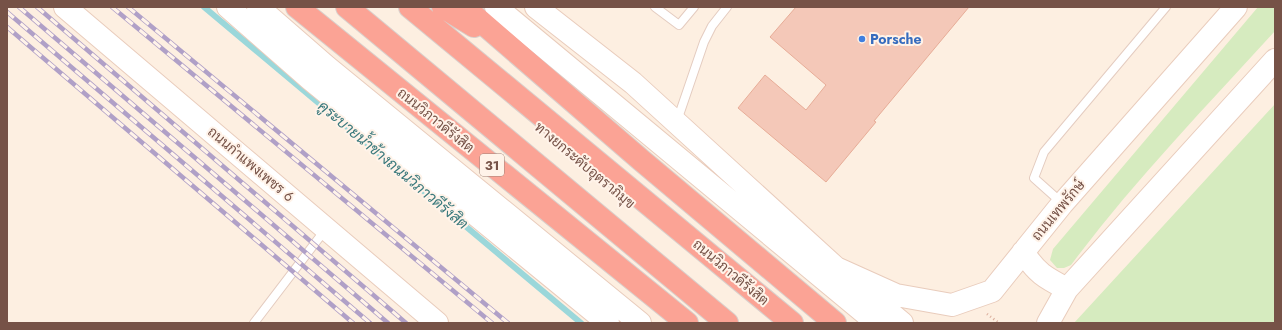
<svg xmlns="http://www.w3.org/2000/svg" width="1282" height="330" viewBox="0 0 1282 330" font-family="Jost,Sarabun,sans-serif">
  <rect width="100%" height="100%" fill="#fdefe1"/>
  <path fill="#d6ebbf" d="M1258 7H1275V31C1205 108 1133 182 1071 265L1064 268H1057L1050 260 1053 249Z
    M1275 104V323H1074Z"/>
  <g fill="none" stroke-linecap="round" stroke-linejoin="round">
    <path stroke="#9bd7da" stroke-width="6" d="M204 7 581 323"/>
  </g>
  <path fill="#f4c8b8" stroke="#e7ac97" d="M796 7H969L874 121 876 122 826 182 738 108 765 75 806 110 826 85 770 37Z"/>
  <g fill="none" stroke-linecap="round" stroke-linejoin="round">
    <g stroke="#e4ccc0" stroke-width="10">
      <path id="lane" d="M655 7 679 25 694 7
        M677 121 704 42 712 26 727 7
        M1062 203 1034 178 1044 152 1166 7
        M254 323 325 230"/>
    </g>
    <g stroke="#e9ccbc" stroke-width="24">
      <path id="secondary" d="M65 7 437 323
        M228 7 310 79 608 323
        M258 7 327 67 640 323
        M496 7 877 323
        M536 7 633 83 836 268 902 323
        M1023 252C1037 273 1044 277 1067 289
        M836 268 896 295 952 305 992 291 1062 204 1236 7
        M1048 323 1067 289 1275 60"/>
    </g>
    <g stroke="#d9cfcb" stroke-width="24">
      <path id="highway" d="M297 7 687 323
        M347 7 727 323
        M410 7 792 323
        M443 7 474 26
        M464 7 641 160 835 323"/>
    </g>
    <path stroke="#d9ac9b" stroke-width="2.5" stroke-dasharray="1 3" stroke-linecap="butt" d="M987 314 999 323"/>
    <use href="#lane" stroke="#fff" stroke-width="8"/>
    <use href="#secondary" stroke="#fff" stroke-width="22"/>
    <use href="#highway" stroke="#fba395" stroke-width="22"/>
    <g stroke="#b0a0c7" stroke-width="4.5">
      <path id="rail" d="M19 7 388 323
        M37 7 406 323
        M112 7 492 323
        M128 7 508 323
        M7 12 370 323
        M7 27 353 323"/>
    </g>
    <use href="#rail" stroke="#fff3e9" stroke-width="3" stroke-dasharray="9" stroke-linecap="butt"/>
  </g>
  <circle fill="#3f7fe0" stroke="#fff3e9" stroke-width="1.5" cx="862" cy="39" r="4"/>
  <g text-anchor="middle" stroke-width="4" stroke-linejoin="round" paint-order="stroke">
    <rect fill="#fff3e9" stroke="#9f8278" stroke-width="1" x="480" y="154" width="24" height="22" rx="3"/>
    <g font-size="13" font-weight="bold" fill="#765247">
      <text x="492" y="170">31</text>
    </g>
    <g font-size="14" font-weight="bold" fill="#366cbe" stroke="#fff3e9" text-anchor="start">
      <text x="870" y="44">Porsche</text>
    </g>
    <g font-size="14" fill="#765247" stroke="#fff3e9">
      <text transform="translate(436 120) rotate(39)" y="5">ถนนวิภาวดีรังสิต</text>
      <text transform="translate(251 164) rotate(40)" y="5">ถนนกำแพงเพชร 6</text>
      <text transform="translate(585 165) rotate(40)" y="5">ทางยกระดับอุตราภิมุข</text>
      <text transform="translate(1058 210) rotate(-50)" y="5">ถนนเทพรักษ์</text>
      <text transform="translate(731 272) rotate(40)" y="5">ถนนวิภาวดีรังสิต</text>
    </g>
    <g font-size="15" font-style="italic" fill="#3a797c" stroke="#fff3e9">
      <text transform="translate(393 165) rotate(40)" y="5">คูระบายน้ำข้างถนนวิภาวดีรังสิต</text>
    </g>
  </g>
  <rect width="1282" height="330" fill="none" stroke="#765247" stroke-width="16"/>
</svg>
